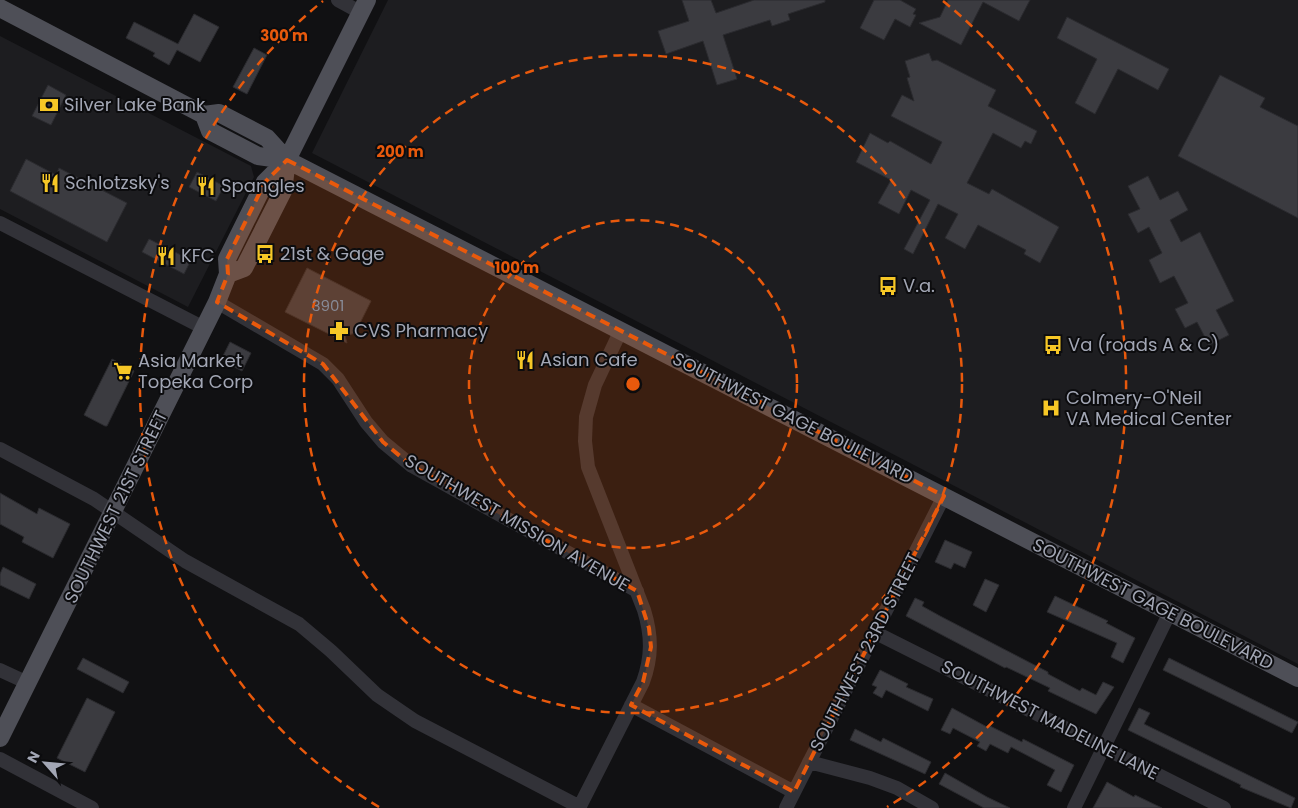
<svg xmlns="http://www.w3.org/2000/svg" width="1298" height="808" viewBox="0 0 1298 808" font-family="Poppins,sans-serif">
  <rect width="100%" height="100%" fill="#111113"/>
  <path fill="#1d1d20" d="M388 0H1298V664L312 153Z
    M0 36 251 166 254 177 188 307 0 209Z"/>
  <path fill="#3b3b40" stroke="#2b2b2f" d="M682 0H711L716 13 754 0H825V2L788 14 790 20 772 26 770 20 723 35 737 79 717 85 703 41 666 54 658 31 689 21Z
    M874 0H900L916 9 913 14 916 15 910 27 895 19 884 40 860 28Z
    M948 0H1030L1019 21 983 2 961 45 919 23 940 17Z
    M194 14 219 27 200 62 177 50 169 65 153 56 155 53 126 38 134 22 178 44Z
    M1067 17 1169 69 1158 90 1118 69 1095 114 1075 103 1097 59 1057 38Z
    M254 48 267 55 247 94 233 87Z
    M929 53 932 61 937 60 996 90 988 106 1037 131 1031 144 1025 141 1021 148 993 133 967 183 989 194 992 189 1059 227 1040 263 1024 254 1026 250 978 225 965 249 945 238 958 214 938 204 913 254 904 249 930 200 911 190 899 214 878 203 891 180 856 162 870 133 888 143 890 141 931 164 942 142 891 116 902 95 914 101 907 78 910 77 905 61Z
    M1220 75 1265 98 1260 107 1298 126V218L1178 156Z
    M48 85 66 95 51 125 32 116Z
    M26 159 56 175 59 168 127 203 107 242 10 191Z
    M197 172 224 186 216 201 189 187Z
    M1148 176 1160 200 1178 191 1188 210 1170 220 1181 242 1200 232 1234 301 1216 310 1229 335 1209 345 1197 322 1185 328 1175 309 1188 303 1174 276 1160 283 1149 260 1162 253 1149 227 1138 233 1128 214 1140 209 1128 186Z
    M149 239 191 260 184 274 142 252Z
    M307 268 371 301 355 333 345 336 347 343 285 312Z
    M230 342 251 353 242 371 221 360Z
    M112 359 134 371 107 426H105L84 415Z
    M0 493 37 514 39 508 70 524 53 558 22 542 24 537 0 524Z
    M945 540 972 552 965 568 954 563 951 569 935 562Z
    M3 567 36 584 29 599 0 585V574Z
    M985 579 999 585 986 612 973 605Z
    M1055 596 1108 621 1106 623 1135 638 1123 663 1111 657 1117 643 1047 612Z
    M915 598 924 602 922 606 940 616 1048 672V674L1080 691 1082 688 1096 695 1103 682 1114 687 1096 714 1048 691 1050 688 1006 667 1005 668 906 616Z
    M83 658 129 682 123 693 77 669Z
    M1169 658 1298 722 1292 733 1163 670Z
    M880 670 908 684 906 687 933 699 928 711 886 690 882 698 873 693 877 687 872 685Z
    M87 698 115 712 85 772 57 758Z
    M952 708 987 727 988 725 1022 742 1023 739 1074 765 1061 792 1047 785 1055 770 1011 747 1008 753 990 744 986 751 977 746 980 742 953 728 950 734 941 730Z
    M1139 708 1150 713 1144 724 1295 798 1291 808 1240 787 1241 785 1128 730Z
    M855 729 881 742 883 738 931 762 925 774 850 740Z
    M945 773 987 797 1010 808H984L939 784Z
    M1107 782 1134 797 1135 795 1162 808H1093Z"/>
  <g fill="none" stroke-linecap="round" stroke-linejoin="round">
    <path stroke="#323238" stroke-width="14" d="M338 0 360 12
      M0 223 204 328
      M217 302 323 364 338 379 366 422 383 442 412 466 637 591
      M0 449 94 499 185 561 299 624 331 651 377 695 415 721 580 807
      M876 633 1224 808
      M0 670 28 683
      M631 705 794 792
      M0 759 92 808
      M809 762 870 778 897 788 932 808
      M579 808 643 682C652 657 652 636 644 610L588 467 585 441 586 417 595 385 621 330
      M786 808 944 496
      M1074 808 1170 612"/>
    <path stroke="#4e4f57" stroke-width="18" d="M0 8 204 115 219 113 267 138 287 160
      M204 115 210 131 258 156 287 160 1298 678
      M228 274 244 268 283 191 287 160 367 0
      M0 738 217 302 228 274 227 259 265 182 287 160"/>
  </g>
  <path fill="#e8590c" fill-opacity="0.2" stroke="#e8590c" stroke-width="4" stroke-dasharray="10 6" stroke-linejoin="round" d="M287 160 944 496 794 792 631 705 643 682 651 647 649 628 637 591 412 466 383 442 323 364 217 302 228 274 227 259 265 182Z"/>
  <g fill="none" stroke="#e8590c" stroke-width="2.5" stroke-dasharray="9 6">
    <circle cx="633" cy="384" r="164"/>
    <circle cx="633" cy="384" r="329"/>
    <path d="M379 807A493 493 0 0 1 323 1M943 1A493 493 0 0 1 887 807"/>
  </g>
  <defs>
    <g id="bank-bare" transform="scale(1.5)"><path d="M-6-4H6V4H-6ZM0-2.3a2.3 2.3 0 1 0 0 4.6a2.3 2.3 0 1 0 0-4.6Z" fill="#f6c726" stroke="#0c0c0e" stroke-width="2.5" paint-order="stroke"/></g>
    <g id="restaurant-bare" transform="scale(1.5)"><path d="M-5-6h1v4h1v-4h1v4h1v-4h1v5L-1.5 .5V6h-2V.5L-5-1ZM5-6V6H3V1.5H1.5Q1.5-4 5-6Z" fill="#f6c726" stroke="#0c0c0e" stroke-width="2.5" paint-order="stroke"/></g>
    <g id="bus-bare" transform="scale(1.5)"><path d="M-5-6H5V4H4V6H2V4H-2V6H-4V4H-5ZM-3.5-4V0h7V-4ZM-3.5 1.2v1.5H-2V1.2ZM2 1.2v1.5H3.5V1.2Z" fill="#f6c726" stroke="#0c0c0e" stroke-width="2.5" paint-order="stroke"/></g>
    <g id="pharmacy-bare" transform="scale(1.5)"><path d="M-2-6h4v4h4v4h-4v4h-4v-4h-4v-4h4Z" fill="#f6c726" stroke="#0c0c0e" stroke-width="2.5" paint-order="stroke"/></g>
    <g id="supermarket-bare" transform="scale(1.5)"><path d="M-6-5.5h2.5l.6 2H6L4.5 2H-2.5L-4.4-4H-6ZM-1.5 3.2a1.3 1.3 0 1 0 .1 0ZM3 3.2a1.3 1.3 0 1 0 .1 0Z" fill="#f6c726" stroke="#0c0c0e" stroke-width="2.5" paint-order="stroke"/></g>
    <g id="hospital-bare" transform="scale(1.5)"><path d="M-5-5h3v3.5h4V-5h3V5h-3V1.5h-4V5h-3Z" fill="#f6c726" stroke="#0c0c0e" stroke-width="2.5" paint-order="stroke"/></g>
  </defs>
  <g fill-rule="evenodd">
    <use href="#bank-bare" x="49" y="105"/>
    <use href="#restaurant-bare" x="50" y="183"/>
    <use href="#restaurant-bare" x="206" y="186"/>
    <use href="#bus-bare" x="265" y="254"/>
    <use href="#restaurant-bare" x="166" y="256"/>
    <use href="#bus-bare" x="888" y="286"/>
    <use href="#pharmacy-bare" x="339" y="331"/>
    <use href="#bus-bare" x="1053" y="345"/>
    <use href="#restaurant-bare" x="525" y="360"/>
    <use href="#supermarket-bare" x="123" y="371"/>
    <use href="#hospital-bare" x="1051" y="408"/>
  </g>
  <g text-anchor="middle" stroke-width="4" stroke-linejoin="round" paint-order="stroke">
    <g font-size="15" fill="#888b97">
      <text x="328" y="311">3901</text>
    </g>
    <g font-size="18" fill="#a2a6b4" stroke="#0c0c0e" text-anchor="start">
      <text x="64" y="111">Silver Lake Bank</text>
      <text x="65" y="189">Schlotzsky's</text>
      <text x="221" y="192">Spangles</text>
      <text x="280" y="260">21st &amp; Gage</text>
      <text x="181" y="262">KFC</text>
      <text x="903" y="292">V.a.</text>
      <text x="354" y="337">CVS Pharmacy</text>
      <text x="1068" y="351">Va (roads A &amp; C)</text>
      <text x="540" y="366">Asian Cafe</text>
      <text x="138" y="367">Asia Market<tspan x="138" dy="21">Topeka Corp</tspan></text>
      <text x="1066" y="404">Colmery-O'Neil<tspan x="1066" dy="21">VA Medical Center</tspan></text>
    </g>
    <g font-size="18" fill="#a2a6b4" stroke="#0c0c0e">
      <text transform="translate(793 418) rotate(27)" y="6">SOUTHWEST GAGE BOULEVARD</text>
      <text transform="translate(116 507) rotate(-64)" y="6">SOUTHWEST 21ST STREET</text>
      <text transform="translate(517 523) rotate(30)" y="6">SOUTHWEST MISSION AVENUE</text>
      <text transform="translate(1153 604) rotate(27)" y="6">SOUTHWEST GAGE BOULEVARD</text>
      <text transform="translate(865 652) rotate(-63)" y="6">SOUTHWEST 23RD STREET</text>
      <text transform="translate(1050 720) rotate(27)" y="6">SOUTHWEST MADELINE LANE</text>
    </g>
  </g>
  <circle cx="633" cy="384" r="8" fill="#e8590c" stroke="#0c0c0e" stroke-width="2.5"/>
  <g font-size="15" text-anchor="middle" font-weight="bold" fill="#e8590c" stroke="#0c0c0e" stroke-width="4" stroke-linejoin="round" paint-order="stroke">
    <text x="284" y="41">300 m</text>
    <text x="400" y="157">200 m</text>
    <text x="517" y="273">100 m</text>
  </g>
  <g transform="translate(45 763) rotate(297)" stroke="#0c0c0e" stroke-width="4" paint-order="stroke">
  <path d="M0-4L9 19L0 12L-9 19Z" fill="#a2a6b4"/>
  <text y="-8" font-size="14" font-weight="bold" text-anchor="middle" fill="#a2a6b4">N</text>
  </g>
</svg>
